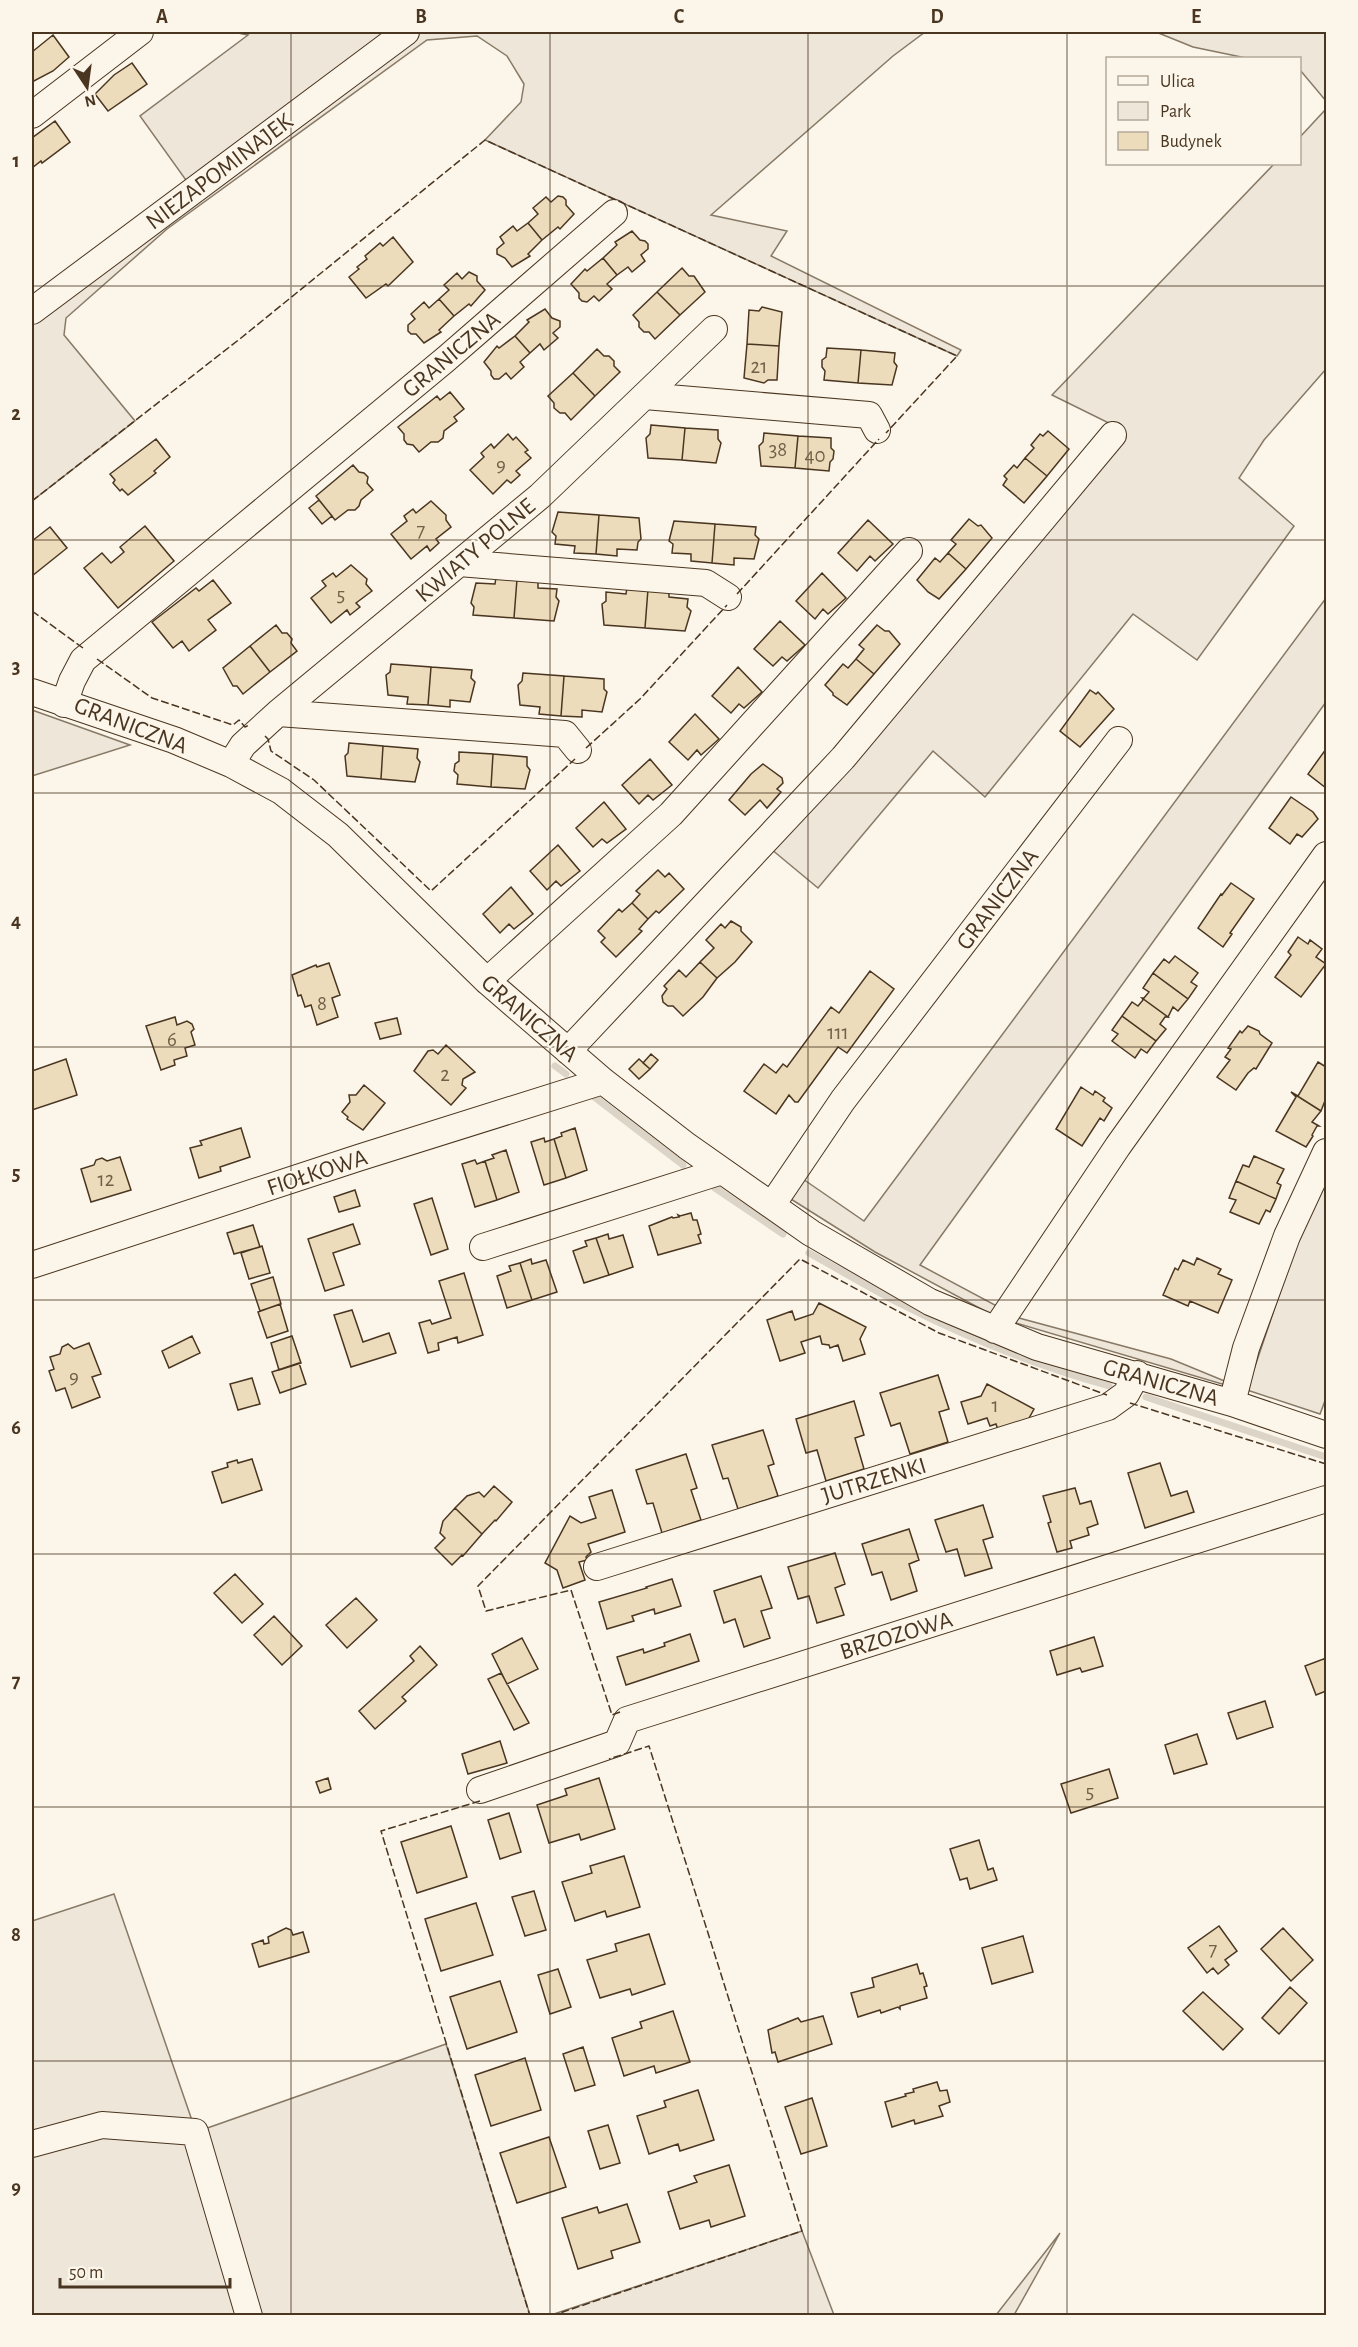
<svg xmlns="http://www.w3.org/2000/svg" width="1358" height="2347" viewBox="0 0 1358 2347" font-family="'Alegreya Sans',sans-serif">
  <rect width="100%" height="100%" fill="#fbf6e9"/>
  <path fill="#ede6d9" stroke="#887966" stroke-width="1.5" d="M233 32H387L188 183 140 116 248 35Z
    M416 32H925L893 56 711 215 787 231 771 256 961 350 957 356 485 140 521 102 524 84 507 56 477 36 427 40 167 229 66 318 64 335 135 421 32 501V322Z
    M1156 32H1326V101L1300 70V58H1246L1193 47Z
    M1326 109V369L1264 440 1239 478 1294 526 1197 660 1133 614 985 797 933 751 818 888 771 849 1123 430 1052 395 1274 164H1300V137Z
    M1326 598V702L920 1265 1019 1318 1171 1359 1227 1382 1222 1384 996 1317 875 1252 775 1189 800 1177 864 1221Z
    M32 710 130 745 32 776Z
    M1326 1175V1398L1320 1414 1247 1390 1293 1254Z
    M114 1894 196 2132 446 2044 530 2315H32V1921Z
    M802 2231 834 2315H551Z
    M1060 2233 1014 2315H996Z"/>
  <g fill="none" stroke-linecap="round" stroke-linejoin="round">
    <path stroke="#dcd4c6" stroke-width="7" d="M555 1066 566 1074
      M593 1096 683 1165
      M715 1188 783 1234
      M809 1253C840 1270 870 1288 901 1304 967 1338 1038 1366 1109 1386
      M1146 1397 1326 1457"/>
  </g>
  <path fill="#ecdcbc" stroke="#4a3520" stroke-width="1.5" d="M53 35 69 57 53 71 32 82V52Z
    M132 63 147 84 108 111 95 94 114 75Z
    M55 121 70 142 42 163 41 161 32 168V138Z
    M558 196 563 197 566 200V205L574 214 560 229 558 227 542 240 528 223 538 214 533 208 546 197 551 202Z
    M528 223 542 240 528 254 530 256 512 267 505 258 497 254V249L504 243 500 237 513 226 517 231Z
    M632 231 640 240 645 241 648 244V249L641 255 645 261 632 272 628 267 617 275 603 258 617 245 615 242Z
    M393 237 413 262 388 286 386 284 366 298 349 277 359 269 357 267 367 259 365 256 380 243 383 246Z
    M603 258 617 275 607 284 612 289 599 301 594 296 587 302 582 301 579 298V293L571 284 585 269 587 271Z
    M682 268 689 276H694L705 292 680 315 657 292Z
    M469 272 477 276V281L485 290 471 306 469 304 454 316 439 299 449 290 444 285 457 273 462 279Z
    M657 292 680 315 655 339 649 332H644L639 327V322L633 315Z
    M439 299 454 316 439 330 441 332 424 343 416 334H411L408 331V325L415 319 411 314 424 302 429 308Z
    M762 307 782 312 779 346 747 344 749 310 759 311Z
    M545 309 552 318 560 321V327L553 333 558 338 544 350 540 344 530 353 515 336 529 322 527 320Z
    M515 336 530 353 520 362 524 367 511 379 506 373 499 379H494L491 375V371L484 362 497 346 499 348Z
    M747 344 779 346 777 380H768L764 383 744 378Z
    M827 348 861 350 858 383 824 380 825 371 822 367V360L826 357Z
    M597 349 604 356H609L614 361V366L620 372 595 396 573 373Z
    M861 350 895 353 894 362 897 366 892 385 858 383Z
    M573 373 595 396 571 420 565 413H560L554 408V403L548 396Z
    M450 392 464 409 454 417 457 421 444 431 443 438 438 442H431L419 452 413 445 407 444 404 440V434L398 427 437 396 440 400Z
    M651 425 685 428 682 460 648 458 646 438 650 434Z
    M685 428 718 430V439L721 443 716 463 682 460Z
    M1048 431 1069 449 1047 476 1025 458 1034 448 1031 445 1040 434 1043 436Z
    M764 433 798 436 795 468 761 466 759 446 763 442Z
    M508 434 513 440 516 437 528 450 525 452 531 458 516 471 520 475 511 483 507 480 493 494 470 470 484 457 481 453 491 444 494 448Z
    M798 436 831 438V448L834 451 833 459 830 462 829 471 795 468Z
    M156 439 170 457 154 471 156 473 128 495 122 489 120 491 113 483 115 480 110 474Z
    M1025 458 1047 476 1024 503 1003 485 1007 479 1004 476 1014 465 1017 468Z
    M353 465 359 472 364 473 368 477 367 483 373 490 361 500 359 506 355 510H348L335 520 316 496Z
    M319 500 332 516 322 524 309 508Z
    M431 501 446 515V520L451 527 436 539 439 543 430 551 427 546 411 559 391 534 407 521 404 516 413 509 416 513Z
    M558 512 599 515 596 554 574 553 575 546 555 544 556 536 552 532Z
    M599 515 639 518 641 539 638 542 637 550 617 549V556L596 554Z
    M969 519 978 526 981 525 992 538 966 569 948 553 956 544 951 540Z
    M868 520 893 544 875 561 870 556 857 571 838 553Z
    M674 521 715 524 712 563 691 561V554L672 553 673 544 669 541Z
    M715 524 756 527 755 535 759 539 754 559 734 558V565L712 563Z
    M145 526 174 561 118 608 84 568 102 553 111 563 124 552 120 547Z
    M50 527 67 548 32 576V541Z
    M948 553 966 569 939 599 928 592 917 580 935 558 940 562Z
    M351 565 367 579 366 584 372 591 356 603 360 607 350 615 347 610 331 623 311 598 326 586 322 581 333 573 336 577Z
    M822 573 846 598 828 614 823 609 815 619 796 601Z
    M496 577 517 579 514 618 473 615 474 607 471 603 476 583 495 584Z
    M517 579 538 581V588L557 589 556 597 559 601 554 621 514 618Z
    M213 580 231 603 208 620 216 630 189 651 182 641 173 648 152 622 196 588 199 591Z
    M627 587 648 589 645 628 604 625 602 604 606 601V592L626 594Z
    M648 589 669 591V597L688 599 687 607 691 611 685 631 645 628Z
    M780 621 805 645 787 661 782 657 773 666 754 649Z
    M276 625 282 633H287L292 639 291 643 297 651 270 672 250 646Z
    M877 625 885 631H889L900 644 874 674 856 659 864 649 859 645Z
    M250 646 270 672 243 694 237 686H233L223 668Z
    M856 659 874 674 847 705 833 695V693L825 685 843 664 848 668Z
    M391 664 431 667 428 705 407 704 408 697 388 695 386 675 390 672Z
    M431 667 472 670 471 678 475 682 470 702 450 700V707L428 705Z
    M738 667 762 692 744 708 739 704 731 713 712 696Z
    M523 673 564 676 561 716 539 714 540 707 520 705 518 685 522 681Z
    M564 676 604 679V689L607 692 602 712 582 710V717L561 716Z
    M1090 690 1096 694 1098 692 1114 709 1080 747 1060 731Z
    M695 714 719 739 701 755 697 750 688 760 669 742Z
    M349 743 383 746 381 779 347 776 345 756 348 753Z
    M383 746 418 749 417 758 420 762 415 782 381 779Z
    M1326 749V788L1308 774Z
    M459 752 493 754 491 787 457 784 458 775 454 771 455 764 459 761Z
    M493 754 527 757V766L530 770 525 789 491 787Z
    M650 759 672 785 653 800 648 795 639 804 622 785Z
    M763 764 782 778 783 783 777 789 781 792 767 808 760 800 745 815 729 800 751 774Z
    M1291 797 1313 812 1318 819 1302 837 1297 834 1290 844 1269 828Z
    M604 802 626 829 607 843 602 839 593 847 576 828Z
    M558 845 580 871 561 886 556 881 547 890 530 871Z
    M658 870 665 877 669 873 684 889 659 913 656 911 648 919 632 903 640 894 636 891Z
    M1231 883 1254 899 1230 933 1232 934 1223 947 1198 928 1221 894 1222 895Z
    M511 887 533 914 514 929 509 924 500 933 483 914Z
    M632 903 648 919 639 929 642 931 616 957 601 942 605 938 598 931 619 909 622 912Z
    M731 921 741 927V931L752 942 735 962 717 978 700 962 714 948 706 940 721 924 725 928Z
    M1298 937 1308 944 1310 940 1322 949 1316 957 1326 964 1301 997 1275 977 1291 955 1288 952Z
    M1175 956 1198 973 1191 982 1197 986 1188 999 1153 973 1164 959 1169 963Z
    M700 962 717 978 703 997 683 1016 673 1006H668L663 1002 662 996 667 989 664 986 679 970 686 977Z
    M329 963 340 995 332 998 338 1017 317 1025 311 1005 305 1007 301 995 298 996 292 975 316 965 317 967Z
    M870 971 894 989 847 1053 838 1047 798 1102H795L789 1095 776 1114 744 1091 764 1064 776 1073 783 1064 787 1067 831 1007 839 1013Z
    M1153 973 1188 999 1178 1011 1173 1007 1168 1017 1142 998H1144L1149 992 1143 988Z
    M1142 998 1168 1017H1165L1160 1024 1166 1029 1156 1041 1122 1016 1132 1002 1138 1006 1143 1000Z
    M1122 1016 1156 1041 1147 1053 1141 1049 1135 1058 1112 1041 1118 1034 1112 1030Z
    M175 1017 177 1025 187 1021 192 1024 194 1029 191 1032 195 1045 185 1048 187 1056 174 1060 175 1065 161 1070 146 1026Z
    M397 1018 401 1034 380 1039 375 1023Z
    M1248 1026 1259 1031 1260 1034 1272 1043 1256 1069 1254 1068 1248 1073 1236 1090 1217 1077 1230 1060 1225 1057 1231 1049 1228 1048 1240 1031 1242 1033Z
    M446 1045 475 1072 463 1079 462 1085 466 1088 451 1105 414 1071 428 1051 433 1050 438 1054Z
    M651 1054 658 1060 650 1069 643 1063Z
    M66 1059 77 1095 32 1110V1071Z
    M639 1059 650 1069 639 1079 629 1069Z
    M1318 1062 1326 1067V1098L1321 1111 1291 1092 1298 1096Z
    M364 1085 385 1103 363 1130 347 1119 348 1117 342 1112 350 1102 349 1095H356Z
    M1081 1087 1093 1095 1095 1091 1105 1098 1103 1101 1112 1108 1104 1121 1100 1118 1082 1146 1056 1129Z
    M1291 1092 1321 1111 1312 1122 1319 1126H1317L1312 1135 1313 1136 1306 1147 1276 1131 1296 1097Z
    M241 1128 250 1157 220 1167 221 1171 199 1178 190 1148 202 1145 200 1141Z
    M575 1128 587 1170 566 1178 554 1139 562 1136 561 1133Z
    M544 1138 545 1142 554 1139 566 1178 544 1185 531 1142Z
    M506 1150 519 1192 497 1200 485 1161 494 1158 492 1155Z
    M1254 1156 1284 1169 1277 1183 1281 1185 1276 1199 1236 1181 1243 1165 1249 1167Z
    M120 1157 131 1190 91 1202 81 1169 94 1165 96 1160 102 1158 107 1161Z
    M475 1160 477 1164 485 1161 497 1200 475 1207 462 1164Z
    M1236 1181 1276 1199 1270 1212 1266 1210 1259 1224 1230 1212 1236 1200 1229 1198Z
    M355 1190 360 1206 339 1212 334 1197Z
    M432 1198 448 1249 431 1255 414 1204Z
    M691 1213 693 1220H697L701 1234 698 1235 701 1243 658 1255 649 1226 672 1217 673 1218 679 1217 678 1215 680 1216Z
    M353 1224 360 1244 333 1253 344 1285 325 1291 308 1239Z
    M253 1225 260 1247 234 1254 227 1233Z
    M608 1234 609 1239 623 1235 633 1267 609 1275 596 1238Z
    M596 1238 609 1275 584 1283 573 1251 587 1246 585 1241Z
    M262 1246 270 1273 249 1279 241 1253Z
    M1197 1258 1221 1269 1218 1274 1232 1280 1218 1313 1190 1301 1188 1306 1163 1295 1175 1268 1178 1270 1183 1260 1194 1265Z
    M531 1259 532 1264 546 1260 557 1292 532 1300 520 1263Z
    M520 1263 532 1300 507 1308 497 1276 511 1271 509 1266Z
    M464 1273 483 1335 458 1343 457 1337 438 1343 439 1350 428 1353 419 1323 430 1320 432 1324 451 1318 439 1281Z
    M273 1277 281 1304 260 1311 251 1284Z
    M819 1303 866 1327 860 1339 865 1354 843 1361 838 1345 830 1348 829 1345 822 1344 820 1336 801 1342 805 1353 780 1361 767 1320 792 1311 795 1320 813 1314Z
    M280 1304 288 1331 267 1338 258 1312Z
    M352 1310 363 1342 389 1333 396 1353 351 1367 334 1315Z
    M192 1336 200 1353 169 1368 162 1351Z
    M292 1336 301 1363 279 1370 271 1343Z
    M89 1343 101 1374 92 1377 100 1397 72 1408 65 1388 56 1391 49 1371 54 1369 50 1357 60 1354 62 1347 68 1344 74 1349Z
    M299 1363 306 1384 280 1393 272 1372Z
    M938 1375 949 1409 939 1412 948 1442 910 1454 900 1423 891 1426 880 1393Z
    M252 1378 260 1404 238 1410 230 1384Z
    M987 1384 1034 1409 1028 1420 998 1430 996 1424 990 1426 987 1418 968 1424 961 1402 981 1396Z
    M854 1401 864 1435 855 1438 864 1469 826 1481 817 1450 806 1453 796 1419Z
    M763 1430 774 1464 768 1466 778 1496 738 1509 728 1478 723 1479 712 1445Z
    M686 1454 697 1488 691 1490 701 1520 662 1533 653 1503 647 1504 636 1470Z
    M252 1459 262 1490 222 1503 212 1472 228 1467 227 1463 237 1460 238 1463Z
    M1160 1463 1171 1496 1187 1491 1194 1512 1145 1528 1128 1473Z
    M494 1486 512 1502 496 1521 495 1520 482 1534 455 1508 467 1496 479 1492 484 1497Z
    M1075 1488 1080 1504 1091 1501 1098 1524 1087 1528 1089 1535 1070 1541 1072 1548 1057 1552 1048 1523 1051 1522 1043 1496Z
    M612 1490 625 1532 588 1544 591 1552 586 1557 587 1560 579 1562 585 1580 563 1588 557 1570 545 1563 570 1516 581 1523 596 1518 589 1497Z
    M983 1505 993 1537 983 1540 992 1568 965 1576 957 1549 946 1552 935 1520Z
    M455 1508 482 1534 463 1556 462 1555 452 1565 435 1548 445 1538 440 1533 443 1521Z
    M909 1529 919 1560 909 1564 917 1591 891 1600 882 1572 872 1575 862 1544Z
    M835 1553 845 1584 835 1588 844 1615 817 1623 809 1596 798 1599 788 1567Z
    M235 1574 263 1604 242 1623 214 1593Z
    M761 1576 772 1608 761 1611 770 1638 744 1647 735 1619 724 1623 714 1591Z
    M672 1579 681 1606 655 1614 654 1609 632 1616 634 1621 607 1629 599 1602 647 1588 646 1587Z
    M356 1598 377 1620 347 1648 326 1625Z
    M274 1616 302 1646 282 1665 254 1635Z
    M690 1634 699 1661 626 1685 617 1657 643 1649 644 1653 665 1646 664 1643Z
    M1094 1637 1103 1666 1082 1672 1080 1668 1057 1675 1050 1651Z
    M522 1638 538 1669 507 1684 492 1654Z
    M420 1646 437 1665 402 1697 406 1701 375 1729 359 1711 414 1661 410 1656Z
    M1326 1658V1691L1316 1695 1305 1666Z
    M501 1673 529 1723 514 1730 488 1679Z
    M1265 1701 1273 1727 1237 1739 1228 1713Z
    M1197 1734 1207 1764 1174 1774 1165 1745Z
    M500 1741 507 1763 468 1774 462 1754Z
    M1109 1769 1118 1798 1071 1813 1061 1784Z
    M328 1778 331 1789 320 1793 316 1782Z
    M599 1778 615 1829 581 1840 579 1834 549 1843 537 1805 567 1795 565 1789Z
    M509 1813 521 1852 500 1859 488 1820Z
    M451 1826 467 1877 417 1893 401 1842Z
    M979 1840 988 1870 993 1868 997 1880 970 1889 967 1878 960 1880 950 1849Z
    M624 1856 640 1907 607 1917 605 1911 575 1921 562 1882 592 1873 590 1866Z
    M534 1891 546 1930 525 1936 512 1897Z
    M476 1903 493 1955 441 1971 425 1919Z
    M1219 1926 1237 1951 1225 1960 1229 1965 1218 1974 1213 1968 1207 1973 1188 1948Z
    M286 1928 291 1930 293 1935 303 1932 309 1952 259 1967 252 1944 263 1940 264 1944 269 1943 268 1937Z
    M1283 1928 1313 1960 1291 1981 1261 1949Z
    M649 1934 665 1984 632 1995 630 1989 600 1998 587 1960 617 1951 615 1944Z
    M1023 1936 1033 1972 992 1984 982 1948Z
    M917 1964 920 1974 923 1973 927 1986 924 1987 927 1998 900 2006V2009L898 2007 881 2013 880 2010 858 2017 851 1993 874 1987 872 1978Z
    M558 1969 571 2007 550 2014 538 1975Z
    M500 1981 517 2032 467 2049 450 1997Z
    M1290 1987 1307 2003 1279 2034 1262 2018Z
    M1203 1992 1243 2029 1223 2050 1183 2011Z
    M673 2011 690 2062 656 2073 654 2066 624 2076 612 2038 642 2028 640 2022Z
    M823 2016 832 2044 778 2062 775 2052 772 2053 768 2030 798 2018 801 2022Z
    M583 2047 595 2085 575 2091 563 2054Z
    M525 2058 541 2110 491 2126 475 2075Z
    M937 2082 940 2091 947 2090 950 2102 939 2106 943 2116 915 2124 914 2120 892 2127 885 2102 906 2096 905 2094 914 2092 913 2089Z
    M698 2090 714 2140 680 2151 678 2144 649 2154 637 2116 666 2107 664 2101Z
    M812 2098 827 2146 801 2154 785 2107Z
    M608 2125 620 2163 600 2169 588 2131Z
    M549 2137 566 2187 517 2203 500 2153Z
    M729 2165 745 2216 711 2227 709 2220 680 2229 668 2192 697 2182 694 2176Z
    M627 2204 640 2242 611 2251 613 2258 578 2269 562 2218 597 2207 599 2213Z"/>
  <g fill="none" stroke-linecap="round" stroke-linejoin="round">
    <g stroke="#4a3520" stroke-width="28">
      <path id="minor" d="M32 115 140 32
        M32 311 406 32
        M645 396 869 415 877 430
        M459 563 706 583 728 597
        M32 692 174 740 231 764 281 791 338 835 487 981 603 1081 687 1146 811 1233 930 1302 1037 1347 1232 1403 1326 1435
        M64 704 72 681 83 660 446 359 614 213
        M278 713 565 734 578 750
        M231 764 243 745 278 713 540 496 714 329
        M487 981 671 814 909 551
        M568 1051 843 758 1113 435
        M772 1205 843 1100 1119 740
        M483 1247 722 1171
        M32 1265 358 1158 603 1081
        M995 1330 1118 1146 1326 855
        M1232 1403 1246 1348 1287 1236 1326 1152
        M597 1567 1108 1407 1126 1394 1137 1374
        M480 1790 617 1743 627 1720 1326 1499
        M32 2144 102 2125 195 2132 249 2316"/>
    </g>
    <use href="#minor" stroke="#fbf6e9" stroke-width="26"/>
    <path stroke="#4a3520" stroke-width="1.5" stroke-dasharray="8 3" stroke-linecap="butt" d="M32 501 241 338 485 140 957 356 886 433
      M737 594 879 439
      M32 611 83 648
      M97 659 152 698 233 725 239 720 245 727 249 725
      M265 736 268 739 271 751 314 780 431 891 575 759
      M586 748 640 699 727 605
      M1130 1403 1326 1464
      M620 1712 612 1715 571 1590 486 1611 478 1586 800 1259 939 1333 1107 1395
      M480 1801 381 1831 530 2316
      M551 2316 802 2231 649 1746 609 1759"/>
  </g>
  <path fill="none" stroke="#4a3520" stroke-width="1.5" stroke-opacity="0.55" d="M291 32V2316M550 32V2316M808 32V2316M1067 32V2316M32 286H1326M32 540H1326M32 793H1326M32 1047H1326M32 1300H1326M32 1554H1326M32 1807H1326M32 2061H1326"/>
  <g text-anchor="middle" stroke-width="4.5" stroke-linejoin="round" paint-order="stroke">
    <g font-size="21" fill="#725f47">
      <text x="759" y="373">21</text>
      <text x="778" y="456">38</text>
      <text x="815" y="462">40</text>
      <text x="501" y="471">9</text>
      <text x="421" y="537">7</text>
      <text x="341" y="601">5</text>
      <text x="322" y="1010">8</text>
      <text x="838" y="1039">111</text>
      <text x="172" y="1046">6</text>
      <text x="445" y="1081">2</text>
      <text x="106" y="1186">12</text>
      <text x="74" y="1383">9</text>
      <text x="995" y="1412">1</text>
      <text x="1090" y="1798">5</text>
      <text x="1213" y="1956">7</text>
    </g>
    <g font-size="24" fill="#4a3520" stroke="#fbf6e9">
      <text transform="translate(219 171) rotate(-37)" y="8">NIEZAPOMINAJEK</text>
      <text transform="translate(451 354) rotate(-40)" y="8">GRANICZNA</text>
      <text transform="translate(475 550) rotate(-40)" y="8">KWIATY POLNE</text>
      <text transform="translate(131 725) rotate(21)" y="8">GRANICZNA</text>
      <text transform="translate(997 899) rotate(-53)" y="8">GRANICZNA</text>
      <text transform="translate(530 1018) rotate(41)" y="8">GRANICZNA</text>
      <text transform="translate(317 1172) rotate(-18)" y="8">FIOŁKOWA</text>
      <text transform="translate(1161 1382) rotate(16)" y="8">GRANICZNA</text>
      <text transform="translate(874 1480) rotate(-17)" y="8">JUTRZENKI</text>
      <text transform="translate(896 1635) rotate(-17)" y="8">BRZOZOWA</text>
    </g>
  </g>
  <rect width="1358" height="2347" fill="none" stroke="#fbf6e9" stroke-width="66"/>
  <rect x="1106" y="57" width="195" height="108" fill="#fbf6e9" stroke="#b4a999" stroke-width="1.5"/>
  <rect x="1118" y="76" width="30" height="9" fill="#fbf6e9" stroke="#b4a999" stroke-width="1.5"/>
  <text x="1160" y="87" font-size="18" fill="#4a3520">Ulica</text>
  <rect x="1118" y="102" width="30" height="18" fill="#ede6d9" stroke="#b4a999" stroke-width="1.5"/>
  <text x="1160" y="117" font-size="18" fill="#4a3520">Park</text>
  <rect x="1118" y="132" width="30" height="18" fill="#ecdcbc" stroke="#b4a999" stroke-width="1.5"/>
  <text x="1160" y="147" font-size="18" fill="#4a3520">Budynek</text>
  <g transform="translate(87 87) rotate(167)" stroke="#fbf6e9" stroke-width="4.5" paint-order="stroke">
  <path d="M0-4.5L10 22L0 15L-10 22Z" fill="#4a3520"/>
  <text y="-9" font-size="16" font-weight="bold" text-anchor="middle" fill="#4a3520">N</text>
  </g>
  <path d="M60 2278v9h170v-9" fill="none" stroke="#4a3520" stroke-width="3"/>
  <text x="69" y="2278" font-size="18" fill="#4a3520" stroke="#fbf6e9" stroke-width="4.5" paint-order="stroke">50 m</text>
  <rect x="33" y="33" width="1292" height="2281" fill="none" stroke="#4a3520" stroke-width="2"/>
  <g font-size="20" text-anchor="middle" font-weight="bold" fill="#4a3520">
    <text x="162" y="23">A</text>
    <text x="421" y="23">B</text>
    <text x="679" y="23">C</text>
    <text x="937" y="23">D</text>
    <text x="1196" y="23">E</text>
    <text x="16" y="167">1</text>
    <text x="16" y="420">2</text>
    <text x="16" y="673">3</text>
    <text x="16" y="927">4</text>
    <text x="16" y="1180">5</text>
    <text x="16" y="1434">6</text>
    <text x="16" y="1687">7</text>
    <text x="16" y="1941">8</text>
    <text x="16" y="2194">9</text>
  </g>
</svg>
